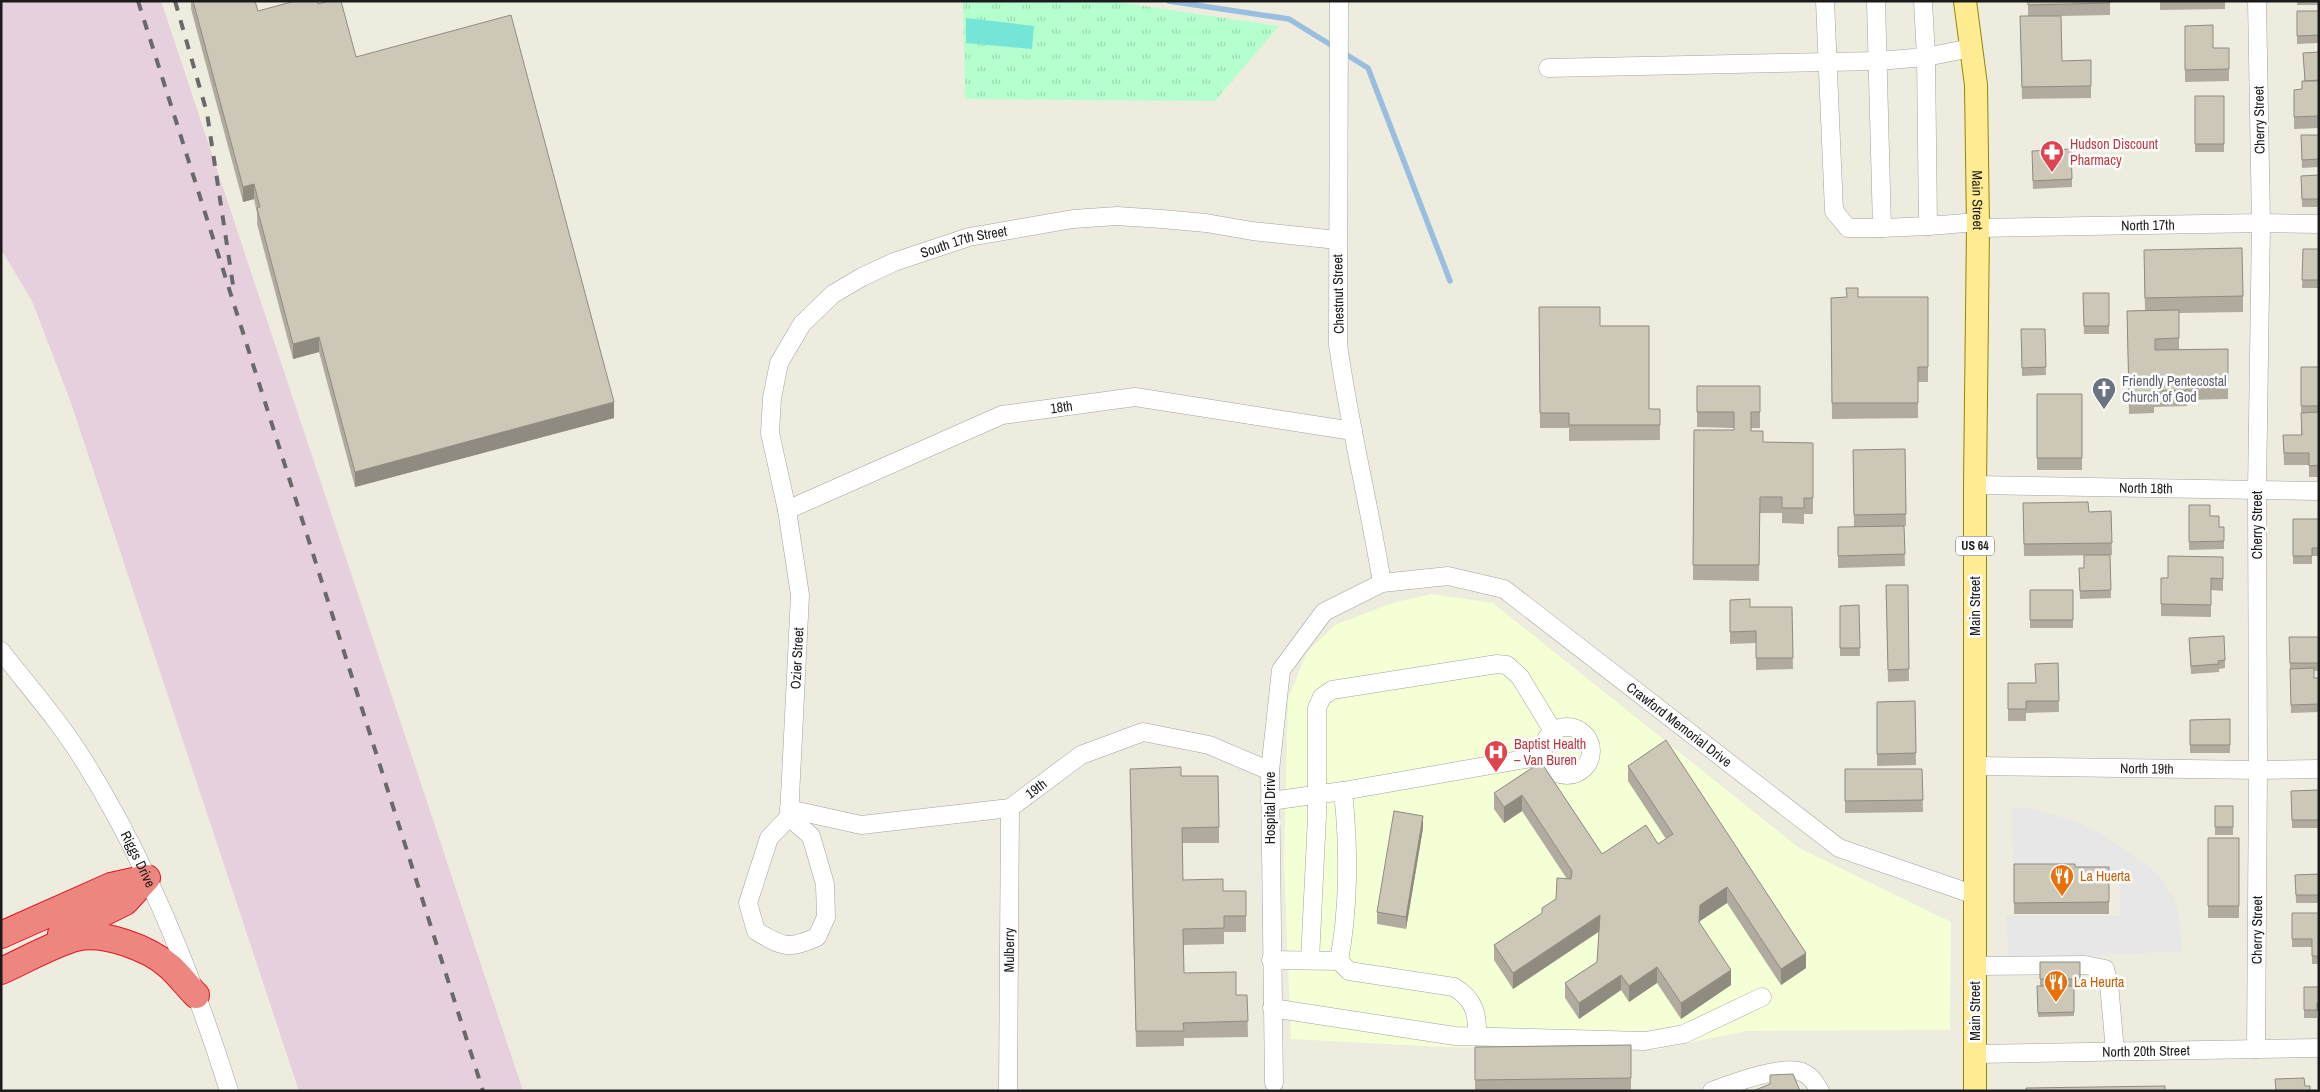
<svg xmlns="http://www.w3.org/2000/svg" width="2320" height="1092" viewBox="0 0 2320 1092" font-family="'Archivo Narrow',sans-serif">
  <defs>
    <pattern id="park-tufts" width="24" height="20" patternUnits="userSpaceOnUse" patternTransform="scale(1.25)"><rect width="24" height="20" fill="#b5fece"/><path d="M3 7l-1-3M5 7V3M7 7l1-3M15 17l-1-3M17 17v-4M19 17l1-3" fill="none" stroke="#9bd9b0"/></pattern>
  </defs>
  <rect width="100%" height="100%" fill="#eeecdf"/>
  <path fill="#e7d0dd" d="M1 1H161L523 1091H299L70 400 32 301 1 249Z"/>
  <path fill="#f4ffd6" d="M1431 594 1493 603 1799 848 1951 922 1950 1030 1746 1031 1653 1050 1443 1047 1291 1039 1284 862 1288 699 1307 652 1335 625 1390 604Z"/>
  <path fill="url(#park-tufts)" d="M963 1H1110L1279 26 1215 101 965 99Z"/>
  <path fill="#74e5d7" d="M966 18 1034 26 1032 49 966 43Z"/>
  <path fill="#e7e7e7" d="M2023 807 2075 821 2104 835 2157 873 2173 896 2178 911 2182 951 2009 960 2006 916H2120L2119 874 2013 872 2012 808Z"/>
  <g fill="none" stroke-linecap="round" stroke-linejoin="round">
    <path stroke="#9abee0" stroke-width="5.5" d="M1169 1 1289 19 1368 68 1450 281"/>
    <g stroke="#a2a2a2" stroke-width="19">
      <g id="minor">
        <path d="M1339 1 1338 344C1349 425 1369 503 1382 583"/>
        <path d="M1825 1 1834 211 1848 228H1882"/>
        <path d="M1876 1 1882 228 1928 226"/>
        <path d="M1971 48 1926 57 1928 226 1978 222"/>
        <path d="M1548 68 1878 61 1926 57 1923 1"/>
        <path id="s1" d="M1978 228 2261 223 2319 224"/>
        <path id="s2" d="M1975 485 2319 491"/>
        <path id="s3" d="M787 510 1002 415 1135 397 1353 431"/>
        <path id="s4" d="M1 651C29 687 60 722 84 761 148 863 193 976 229 1091"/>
        <circle cx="1567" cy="751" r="24"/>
        <path id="s5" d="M1975 766 2258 770 2319 769"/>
        <path d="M1270 801 1343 791 1543 756"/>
        <path id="s6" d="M789 809 861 825 1010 808 1081 755 1143 732 1209 745 1270 771"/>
        <path id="s7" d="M789 817 800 595 787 510 770 433 772 398 779 363 802 324 833 294 862 277 894 262 969 237 1073 219 1117 216 1162 219 1206 223 1252 231 1337 240"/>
        <path d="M789 817 811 836 825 884 826 917 817 937C788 950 783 947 756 931L748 903 769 838Z"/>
        <path d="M1271 960 1339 961 1349 971 1454 987C1474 999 1478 1014 1477 1036"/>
        <path d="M1310 960 1317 816V708L1322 697 1332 690 1497 664 1507 665 1520 677 1553 731"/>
        <path d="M1339 961C1349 906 1349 847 1343 791"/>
        <path d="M1975 966 2085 965 2105 969 2109 984 2115 1051"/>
        <path d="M1272 1008 1455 1036 1645 1041 1684 1034 1762 997"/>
        <path id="s8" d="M2256 1049 2258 770 2257 490 2261 223 2257 1"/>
        <path id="s9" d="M1975 1054 2319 1048"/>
        <path id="s10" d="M1274 1083 1270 771 1281 670 1324 612 1382 583 1448 576 1504 589 1839 848 1975 895"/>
        <path id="s11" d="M1008 1091 1010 808"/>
        <path d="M1712 1091C1733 1083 1785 1063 1804 1073 1812 1077 1816 1084 1820 1091"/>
      </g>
    </g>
    <g stroke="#918700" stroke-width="24">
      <g id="major">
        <path id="s12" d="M1965 1 1976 85 1978 228 1975 485V1091"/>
      </g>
    </g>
    <g stroke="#e31425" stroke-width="28">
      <path id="highway" d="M61 934 125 902 147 878
        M1 935 111 886 147 878
        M1 971C24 961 53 944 76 938 103 931 149 948 170 967 179 975 187 986 196 995"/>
    </g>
    <use href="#minor" stroke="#fff" stroke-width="18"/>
    <use href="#major" stroke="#ffec92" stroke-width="22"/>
    <use href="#highway" stroke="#ed867e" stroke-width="26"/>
    <path stroke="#696969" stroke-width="4" stroke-dasharray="10 10" stroke-linecap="butt" d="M138 1 483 1091
      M175 1 207 113 233 285"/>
  </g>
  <path fill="#b0ab9e" d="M191 1H255L258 11 318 4 614 418 355 487 319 352 293 359 257 224V213L254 199 243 202 191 9Z
    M2028 1 2110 3V15L2061 16 2062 61 2091 60V98L2022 99 2020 16H2028Z
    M2160 1H2225V9L2160 10Z
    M2297 1H2319V5H2297Z
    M2297 11H2319V43L2297 44Z
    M2185 26 2213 48H2229V81L2185 82Z
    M2319 52V128L2294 129V90L2302 89 2305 81 2303 53Z
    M2195 96H2224V152H2195Z
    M2301 135H2319V167L2302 168Z
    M2032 151 2072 179V187L2033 189Z
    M2319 175V207H2302L2301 176Z
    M2303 249H2319V288H2302Z
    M2144 265 2243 296V312L2179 313V349H2228V399L2187 400V406L2154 407V413L2129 414 2127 311 2145 310Z
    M2083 293H2109V334H2084Z
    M1928 297V382H1918V418L1832 419 1831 298Z
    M1539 307 1600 326 1649 409H1660V440L1569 441V428H1540Z
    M2021 329H2045L2046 375 2022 376Z
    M2301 367H2319V477H2309V465H2284L2283 435H2301Z
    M1697 386H1760V428H1751V431L1763 442 1813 443V514H1804V524L1782 523V513H1760L1759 581 1693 580 1694 430H1734V428L1697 427Z
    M2037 394H2082V470H2037Z
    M1905 449 1906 526 1854 527 1853 450Z
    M2023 503 2089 512 2111 511 2112 555 2024 556Z
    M2189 505 2210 516 2219 527H2224V549L2189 550Z
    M2293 519H2319V556H2312V564H2293Z
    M1904 526 1905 566 1838 568V527Z
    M2110 555 2111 598 2080 599 2079 568H2084Z
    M2223 557V591L2211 590V617L2161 616V578H2168Z
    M1886 585H1908L1909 681 1888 682Z
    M2030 590H2073V628H2030Z
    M1730 600 1750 607H1792L1793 669 1756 670V643L1730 644Z
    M1859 605 1860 656H1840V606Z
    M2289 637H2319V671H2314V678H2319V712L2291 713 2290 671Z
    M2189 638 2225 660V668L2219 669V672L2191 674Z
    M2058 663 2059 712 2026 713V721H2008V683H2036Z
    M1915 701 1916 765 1877 766V702Z
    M2230 719V753H2190V720Z
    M1541 762 1602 854 1658 844 1666 839 1628 781V766L1806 968 1781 985 1727 903 1700 921V924L1731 985 1681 1019 1657 983 1629 1002 1621 990 1579 1019 1565 998V983L1597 962 1599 931 1513 989 1494 960V945L1542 913 1556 899 1567 879 1522 811 1504 823 1494 809V793Z
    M1845 769H1922L1923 812 1845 813Z
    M1130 784 1219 827V843H1182L1183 880 1223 891 1246 916V932H1224V944L1183 945 1184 973 1236 995H1247L1248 1037 1184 1038V1046L1136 1047Z
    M2319 790V828H2292L2291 791Z
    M2215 806H2233V835H2215Z
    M1423 828 1406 929 1377 924V912Z
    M2208 838H2239V918H2208Z
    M2014 864 2075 867H2109V914H2014Z
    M2319 874V903H2296L2295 875Z
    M2292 913H2319V964H2312V947H2292Z
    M2040 962H2080V987H2074V1016L2038 1017 2037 986H2040Z
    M2304 987H2319V1011H2317V1018H2304Z
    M1631 1045V1091H1475V1047Z"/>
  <path fill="#908b81" d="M254 184V199L243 202V187Z
    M319 337V352L293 359V344Z
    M614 402V418L355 487V472Z
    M1522 795V811L1504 823V807Z
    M1423 816V828L1406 929V917Z
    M1727 887V903L1700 921 1699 938 1700 905Z
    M1600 915V931L1513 989V973Z
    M1806 953V968L1781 985V969Z
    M1657 967V983L1629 1002V986Z
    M1731 970V985L1681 1019V1003Z
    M1621 975V990L1579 1019V1003Z"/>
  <path fill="#cdc7b8" stroke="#908b81" d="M193 1H255L258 11 295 1H317L318 4 329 1H341L356 57 511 15 614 402 355 472 319 337 293 344 257 208 260 207 254 184 243 187Z
    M2028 1H2110V3L2028 5Z
    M2297 11H2319V35L2297 36Z
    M2020 16H2061L2062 61 2091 60V86L2022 87Z
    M2213 25V48H2229V69L2185 70V26Z
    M2319 52V80L2305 81 2303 53Z
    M2302 81H2319V116L2294 117V90L2302 89Z
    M2195 96H2224V144H2195Z
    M2301 135H2319V159L2302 160Z
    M2071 149 2072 179 2033 181 2032 151Z
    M2319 175V199H2302L2301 176Z
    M2242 248 2243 296 2145 298 2144 250Z
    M2303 249H2319V280H2302Z
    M1846 288H1858V297H1928V367H1918V403H1832L1831 298 1847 297Z
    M2083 293H2109V326H2084Z
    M1539 307H1600V326H1649V409H1660V425H1569V413H1540Z
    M2179 310V338L2155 339V350L2228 349V383L2187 384V390L2154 391V398H2129L2127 311Z
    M2021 329H2045L2046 367 2022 368Z
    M2301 367H2319V406H2301Z
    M1697 386H1760V412H1751V431H1763V442L1813 443V498H1804V508H1782V497H1760L1759 565H1693L1694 430H1734V412H1697Z
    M2037 394H2082V458H2037Z
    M2319 412V465L2309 466V453H2284L2283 435H2302L2301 413Z
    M1905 449 1906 514 1854 515 1853 450Z
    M2088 502 2089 512 2111 511 2112 543 2024 544 2023 503Z
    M2189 505H2210V516H2219V527H2224V541L2189 542Z
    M2293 519H2319V548H2312V556H2293Z
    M1904 526 1905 554 1838 556V527Z
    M2084 555H2110L2111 590 2080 591 2079 568H2084Z
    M2168 556 2223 557V579L2211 578V605L2161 604V578H2168Z
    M1886 585H1908L1909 669 1888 670Z
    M2030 590H2073V620H2030Z
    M1750 599V607H1792L1793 658H1756V631L1730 632V600Z
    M1859 605 1860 648H1840V606Z
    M2224 636 2225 660 2218 661 2219 664 2191 666 2189 638Z
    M2289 637H2319V663H2290Z
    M2058 663 2059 701H2026V709H2008V683H2036L2035 664Z
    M2314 668V678H2319V704L2291 705 2290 669Z
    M1915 701 1916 753 1877 754V702Z
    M2230 719V745H2190V720Z
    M1666 740 1806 953 1781 969 1727 887 1700 905 1699 922 1731 970 1681 1003 1657 967 1629 986 1621 975 1579 1003 1565 983 1597 962 1600 915 1513 973 1494 945 1542 913V908L1556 899 1557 878 1571 879 1572 871 1522 795 1504 807 1494 793 1541 762 1602 854 1646 825 1658 844 1673 834 1628 766Z
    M1181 767V776H1218L1219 827 1182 828 1183 880 1223 879V891H1246V916H1224V928L1183 929 1184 973 1236 972V995H1247L1248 1021 1183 1023 1184 1031H1136L1130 769Z
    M1845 769H1922L1923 800 1845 801Z
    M2319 790V820H2292L2291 791Z
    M2215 806H2233V827H2215Z
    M1394 811 1423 816 1406 917 1377 912Z
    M2208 838H2239V906H2208Z
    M2014 864H2075V867H2109V902L2014 903Z
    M2319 874V895H2296L2295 875Z
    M2292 913H2319V956H2312V939H2292Z
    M2040 962H2080V979H2040Z
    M2037 986H2074V1012L2038 1013Z
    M2304 987H2319V1003H2317V1010H2304Z
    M1631 1045V1078L1475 1080V1047Z
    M1793 1074 1800 1091H1753L1770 1084V1075Z
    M2304 1078 2305 1086H2310V1091H2276L2275 1079Z
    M2165 1086V1091H2026V1088Z"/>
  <defs>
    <g id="pharmacy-pin" transform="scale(1.25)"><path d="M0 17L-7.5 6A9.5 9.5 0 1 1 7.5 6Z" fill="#e0444e" stroke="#fff"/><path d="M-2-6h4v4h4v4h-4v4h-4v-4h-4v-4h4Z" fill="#fff"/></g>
    <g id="church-pin" transform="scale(1.25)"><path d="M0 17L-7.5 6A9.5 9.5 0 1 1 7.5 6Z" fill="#6b7280" stroke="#fff"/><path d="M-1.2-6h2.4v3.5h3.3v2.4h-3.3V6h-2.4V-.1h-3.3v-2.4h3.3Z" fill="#fff"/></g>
    <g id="hospital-pin" transform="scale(1.25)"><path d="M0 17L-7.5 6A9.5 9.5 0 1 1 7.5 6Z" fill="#e0444e" stroke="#fff"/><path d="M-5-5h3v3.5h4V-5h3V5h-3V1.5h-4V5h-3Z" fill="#fff"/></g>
    <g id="restaurant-pin" transform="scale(1.25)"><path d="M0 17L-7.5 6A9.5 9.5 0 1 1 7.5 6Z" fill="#e8710a" stroke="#fff"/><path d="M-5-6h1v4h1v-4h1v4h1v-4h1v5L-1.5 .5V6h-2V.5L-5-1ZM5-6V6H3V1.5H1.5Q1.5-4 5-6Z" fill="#fff"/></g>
  </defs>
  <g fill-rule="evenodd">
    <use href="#pharmacy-pin" x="2052" y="152"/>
    <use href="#church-pin" x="2104" y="389"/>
    <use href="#hospital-pin" x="1496" y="752"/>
    <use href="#restaurant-pin" x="2062" y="876"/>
    <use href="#restaurant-pin" x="2056" y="982"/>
  </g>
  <g text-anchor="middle" stroke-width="5" stroke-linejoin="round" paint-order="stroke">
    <rect fill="#fff" stroke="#5f5f5f" stroke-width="1" x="1956" y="536.5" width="38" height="19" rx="4"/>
    <g font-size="12" font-weight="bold" fill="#1b1b1b">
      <text x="1975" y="550">US 64</text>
    </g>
    <g font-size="14" fill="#1b1b1b" stroke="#fff">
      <text transform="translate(2259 120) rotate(-91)" y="5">Cherry Street</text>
      <text dy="5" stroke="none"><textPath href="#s12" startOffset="200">Main Street</textPath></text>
      <text dy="5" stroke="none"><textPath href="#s1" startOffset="170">North 17th</textPath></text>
      <text dy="5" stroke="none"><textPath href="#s7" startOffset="688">South 17th Street</textPath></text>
      <text transform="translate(1338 294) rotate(-91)" y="5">Chestnut Street</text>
      <text dy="5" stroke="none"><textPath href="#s3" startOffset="295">18th</textPath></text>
      <text dy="5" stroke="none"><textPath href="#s2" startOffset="171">North 18th</textPath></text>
      <text transform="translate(2257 525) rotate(-90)" y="5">Cherry Street</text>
      <text transform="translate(1975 606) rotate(-90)" y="5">Main Street</text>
      <text dy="5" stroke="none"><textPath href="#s7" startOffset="159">Ozier Street</textPath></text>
      <text dy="5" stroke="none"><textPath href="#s10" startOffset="896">Crawford Memorial Drive</textPath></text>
      <text dy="5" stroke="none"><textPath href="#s5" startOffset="172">North 19th</textPath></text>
      <text dy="5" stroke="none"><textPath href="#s6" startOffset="256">19th</textPath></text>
      <text transform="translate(1270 808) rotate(-90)" y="5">Hospital Drive</text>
      <text dy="5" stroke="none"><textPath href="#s4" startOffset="250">Riggs Drive</textPath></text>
      <text dy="5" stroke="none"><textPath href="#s8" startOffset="119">Cherry Street</textPath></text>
      <text dy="5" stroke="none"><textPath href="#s11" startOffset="141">Mulberry</textPath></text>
      <text transform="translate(1975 1011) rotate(-90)" y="5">Main Street</text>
      <text dy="5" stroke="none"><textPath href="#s9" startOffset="171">North 20th Street</textPath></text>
    </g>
    <g font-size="14" fill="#be3a42" stroke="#fff" text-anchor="start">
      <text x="2070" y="149">Hudson Discount<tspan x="2070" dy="16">Pharmacy</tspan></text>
      <text x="1514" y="749">Baptist Health<tspan x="1514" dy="16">– Van Buren</tspan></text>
    </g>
    <g font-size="14" fill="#5b616d" stroke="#fff" text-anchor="start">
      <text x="2122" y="386">Friendly Pentecostal<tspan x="2122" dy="16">Church of God</tspan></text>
    </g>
    <g font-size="14" fill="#c56008" stroke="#fff" text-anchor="start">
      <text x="2080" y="881">La Huerta</text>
      <text x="2074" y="987">La Heurta</text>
    </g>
  </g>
  <rect width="2320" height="1092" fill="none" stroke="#1b1b1b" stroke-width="5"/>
</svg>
